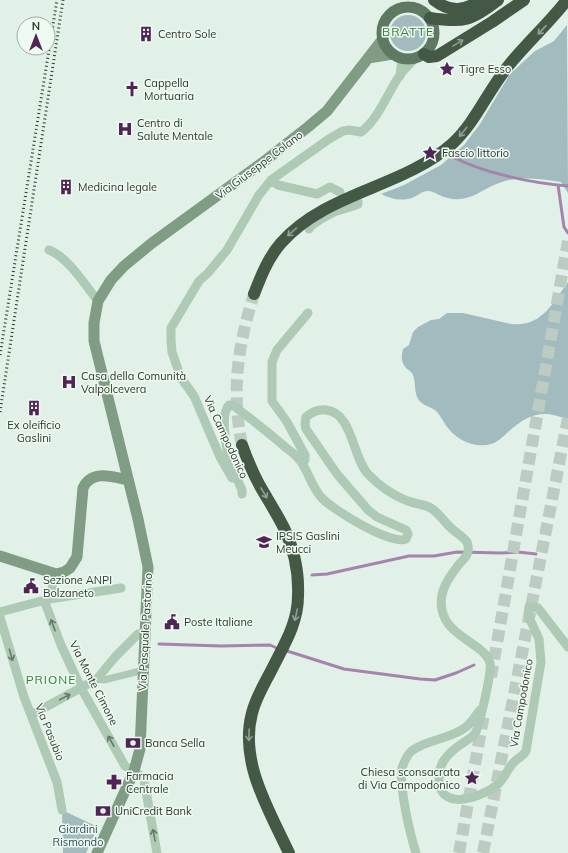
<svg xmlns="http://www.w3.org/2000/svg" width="568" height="853" viewBox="0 0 568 853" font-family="Mulish,sans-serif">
  <rect width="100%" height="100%" fill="#e1f1e7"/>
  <path fill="#a2bbbf" d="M390 33a18 18 0 1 1 36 0a18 18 0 1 1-36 0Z
    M567 25 568 193 561 182C540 179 514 175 494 185 482 190 474 198 460 199 453 200 446 198 439 195 435 193 432 191 428 191 422 191 419 195 414 197 403 202 391 199 381 194L404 185 441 165 464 145 480 124 510 74 535 51 554 41Z
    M568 282V420C542 408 527 415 507 433 500 439 497 443 487 445 470 447 454 438 445 424 442 419 440 415 436 411 430 406 420 405 417 397 414 389 416 380 412 373 410 371 409 370 407 369 401 363 401 357 403 349L409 345 413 332 418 327 431 320 439 319 447 313H463L511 324C542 327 552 304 568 282Z
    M62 810 98 827 86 853H63Z"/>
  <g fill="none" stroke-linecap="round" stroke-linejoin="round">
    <path stroke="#a683ac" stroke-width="3" d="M455 158C487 174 532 183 568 186
      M558 185 564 227 568 233
      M312 575 327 574 409 556H434L457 552 502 553 518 552 536 554
      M159 644 221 646 270 645 279 649
      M284 650 344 669 420 679 435 680 456 673 474 665"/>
    <path stroke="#bdccc2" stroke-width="12" stroke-dasharray="12 6" stroke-linecap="butt" d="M242 445C231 391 238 345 254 294
      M491 677 568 241
      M459 853 484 714
      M483 853 568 418"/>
    <path stroke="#aec9b5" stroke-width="7" d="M97 679 104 680 144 670"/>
    <path stroke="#aec9b5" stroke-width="9" d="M400 76 402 58
      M340 192 330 187 317 194 278 185 271 180 329 139 343 131 349 130 361 132C378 120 388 92 400 75 404 69 410 64 415 58
      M309 229 310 227C317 221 326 216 334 212 342 209 351 207 358 204V202
      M49 250C69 258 85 285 98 301
      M300 460H305V455L287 422 272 401V362L277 350 308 313
      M232 478 220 457 194 396 181 378 172 352 171 341V328L199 281 208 273 227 250 259 195 271 180
      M242 494V490C238 481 233 471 230 461 226 449 220 414 229 405L234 406C251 419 268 432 284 446 288 450 294 453 298 458 308 469 311 486 321 497 331 509 392 546 406 539L408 534 406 530 377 517 368 510 337 474 306 429 305 424 306 417C312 412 318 409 326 410 353 413 352 457 368 474 378 485 394 496 408 501 415 504 422 504 429 507 438 511 443 521 451 528 456 533 463 536 467 542 468 545 469 548 468 551 468 556 463 560 460 563 449 577 438 592 442 610 447 637 485 644 490 663 492 673 480 721 476 732L473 736C464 743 452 748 445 759 440 765 439 772 439 779 439 812 481 798 497 785 504 779 507 770 513 763 517 758 523 757 526 751L541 662 539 639 528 615 529 607H533L538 608 568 647
      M49 599 56 574
      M44 600 61 645 81 688 125 766 141 776 144 780 157 853
      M0 612 49 599 121 588
      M0 617 24 697 57 782 62 810
      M31 715 97 679 115 657 138 634 146 633
      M416 853C410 834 399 787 402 768 404 762 407 754 413 750 429 739 451 739 466 727 472 722 476 715 480 710"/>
    <path stroke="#809c85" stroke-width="11" d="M368 58 393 54
      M0 556 56 574 64 572 70 568 77 557 83 488C92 469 113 477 128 480
      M97 853 134 771 140 749 148 567 138 519 94 341V323L98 301 111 280 124 266 152 243 262 163 308 127 327 111 383 39"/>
    <path stroke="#5f7862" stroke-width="11" d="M382 33a26 26 0 1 1 52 0a26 26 0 1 1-52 0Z"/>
    <path stroke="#445846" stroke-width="12" d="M434 0C452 14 464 10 483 0
      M430 18C464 23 471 21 498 0
      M424 54 429 57 437 56 492 22 524 0
      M254 294C261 276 268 258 281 243 326 192 402 188 452 144 476 122 488 90 509 65 527 43 549 23 567 0
      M242 445C247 459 253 473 260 486 268 500 277 514 284 528 294 549 299 573 298 596 298 623 284 645 272 669 265 683 256 697 252 713 239 762 269 810 289 853"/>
    <path stroke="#2c382d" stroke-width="3" stroke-dasharray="1 3" stroke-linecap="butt" d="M0 355 57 0
      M0 412 63 0"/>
  </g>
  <defs><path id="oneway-shaft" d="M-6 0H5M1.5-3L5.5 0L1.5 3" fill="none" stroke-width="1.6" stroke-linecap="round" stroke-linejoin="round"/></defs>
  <g stroke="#90a093">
    <use href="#oneway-shaft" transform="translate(542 30) rotate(133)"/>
    <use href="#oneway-shaft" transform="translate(458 43) rotate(-31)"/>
    <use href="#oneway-shaft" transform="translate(463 132) rotate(129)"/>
    <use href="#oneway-shaft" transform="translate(292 232) rotate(138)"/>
    <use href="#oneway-shaft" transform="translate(264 493) rotate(59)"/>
    <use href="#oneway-shaft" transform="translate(296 615) rotate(102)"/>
    <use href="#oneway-shaft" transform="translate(249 735) rotate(92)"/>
  </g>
  <g stroke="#66796a">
    <use href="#oneway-shaft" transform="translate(53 625) rotate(-110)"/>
    <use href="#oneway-shaft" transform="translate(11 655) rotate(74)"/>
    <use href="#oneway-shaft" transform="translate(65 697) rotate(-28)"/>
    <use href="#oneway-shaft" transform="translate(111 741) rotate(-119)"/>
    <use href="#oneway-shaft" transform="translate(154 835) rotate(-101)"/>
  </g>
  <defs>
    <g id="building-bare" transform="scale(1.2)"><path d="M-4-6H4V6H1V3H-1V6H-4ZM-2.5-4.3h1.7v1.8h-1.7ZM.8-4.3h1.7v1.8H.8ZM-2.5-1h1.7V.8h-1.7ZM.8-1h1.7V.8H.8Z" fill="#502556" stroke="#eef9f2" stroke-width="2.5" paint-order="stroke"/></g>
    <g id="sight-bare" transform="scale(1.2)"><path d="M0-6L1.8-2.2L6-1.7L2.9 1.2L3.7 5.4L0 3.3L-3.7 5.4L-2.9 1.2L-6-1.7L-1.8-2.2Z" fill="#502556" stroke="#eef9f2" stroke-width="2.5" paint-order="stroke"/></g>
    <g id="church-bare" transform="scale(1.2)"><path d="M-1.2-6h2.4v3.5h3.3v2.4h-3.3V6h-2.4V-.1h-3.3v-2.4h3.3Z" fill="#502556" stroke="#eef9f2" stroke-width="2.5" paint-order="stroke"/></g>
    <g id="hospital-bare" transform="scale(1.2)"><path d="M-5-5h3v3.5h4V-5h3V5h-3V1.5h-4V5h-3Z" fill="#502556" stroke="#eef9f2" stroke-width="2.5" paint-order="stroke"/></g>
    <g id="school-bare" transform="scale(1.2)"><path d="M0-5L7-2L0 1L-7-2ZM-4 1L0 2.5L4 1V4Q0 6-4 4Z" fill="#502556" stroke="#eef9f2" stroke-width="2.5" paint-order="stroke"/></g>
    <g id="civic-bare" transform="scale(1.2)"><path d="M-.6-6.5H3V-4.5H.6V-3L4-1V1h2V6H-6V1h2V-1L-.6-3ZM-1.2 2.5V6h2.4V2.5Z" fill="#502556" stroke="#eef9f2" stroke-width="2.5" paint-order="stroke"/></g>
    <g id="bank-bare" transform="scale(1.2)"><path d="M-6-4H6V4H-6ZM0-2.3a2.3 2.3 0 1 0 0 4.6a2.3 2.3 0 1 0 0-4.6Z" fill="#502556" stroke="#eef9f2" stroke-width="2.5" paint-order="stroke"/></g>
    <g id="pharmacy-bare" transform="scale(1.2)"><path d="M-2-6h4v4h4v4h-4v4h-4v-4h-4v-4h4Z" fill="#502556" stroke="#eef9f2" stroke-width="2.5" paint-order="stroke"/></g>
  </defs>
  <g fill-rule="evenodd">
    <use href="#building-bare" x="146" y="34"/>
    <use href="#sight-bare" x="447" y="69"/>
    <use href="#church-bare" x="132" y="89"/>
    <use href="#hospital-bare" x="125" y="129"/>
    <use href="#sight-bare" x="430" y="153"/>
    <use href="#building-bare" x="66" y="187"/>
    <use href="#hospital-bare" x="69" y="382"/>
    <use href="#building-bare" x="34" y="408"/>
    <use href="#school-bare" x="264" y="542"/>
    <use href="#civic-bare" x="31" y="586"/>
    <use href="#civic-bare" x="172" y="622"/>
    <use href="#bank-bare" x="133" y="743"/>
    <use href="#sight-bare" x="472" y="778"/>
    <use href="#pharmacy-bare" x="114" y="782"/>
    <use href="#bank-bare" x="103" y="811"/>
  </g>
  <g text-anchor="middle" stroke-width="3" stroke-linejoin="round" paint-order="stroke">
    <g font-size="11" fill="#2c382d" stroke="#eef9f2" text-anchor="start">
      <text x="158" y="38">Centro Sole</text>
      <text x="459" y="73">Tigre Esso</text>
      <text x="144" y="87">Cappella<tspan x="144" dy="13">Mortuaria</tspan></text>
      <text x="137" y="127">Centro di<tspan x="137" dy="13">Salute Mentale</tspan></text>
      <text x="442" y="157">Fascio littorio</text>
      <text x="78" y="191">Medicina legale</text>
      <text x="81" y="380">Casa della Comunità<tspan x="81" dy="13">Valpolcevera</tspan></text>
      <text x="34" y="429" text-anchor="middle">Ex oleificio<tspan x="34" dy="13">Gaslini</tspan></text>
      <text x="276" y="540">IPSIS Gaslini<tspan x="276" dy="13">Meucci</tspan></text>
      <text x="43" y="584">Sezione ANPI<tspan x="43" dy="13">Bolzaneto</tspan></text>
      <text x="184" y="626">Poste Italiane</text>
      <text x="145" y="747">Banca Sella</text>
      <text x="460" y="776" text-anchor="end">Chiesa sconsacrata<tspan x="460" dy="13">di Via Campodonico</tspan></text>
      <text x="126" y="780">Farmacia<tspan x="126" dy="13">Centrale</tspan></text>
      <text x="115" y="815">UniCredit Bank</text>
    </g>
    <g font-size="11" fill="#2c382d" stroke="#eef9f2">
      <text transform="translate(259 165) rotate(-37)" y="4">Via Giuseppe Colano</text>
      <text transform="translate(226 437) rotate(65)" y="4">Via Campodonico</text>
      <text transform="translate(145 632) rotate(-87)" y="4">Via Pasquale Pastorino</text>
      <text transform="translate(94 683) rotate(63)" y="4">Via Monte Cimone</text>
      <text transform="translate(521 703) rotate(-80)" y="4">Via Campodonico</text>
      <text transform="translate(50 732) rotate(68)" y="4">Via Pasubio</text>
    </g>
    <g font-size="11" fill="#324e54" stroke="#eef9f2">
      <text x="78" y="833">Giardini<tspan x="78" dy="13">Rismondo</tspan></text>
    </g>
    <g font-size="12" letter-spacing="1" fill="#2d7f31" stroke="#eef9f2">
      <text x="408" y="36">BRATTE</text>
      <text x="51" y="684">PRIONE</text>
    </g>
  </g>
  <g transform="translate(36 36)"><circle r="19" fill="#eef9f2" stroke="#a0aca3"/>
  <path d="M0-3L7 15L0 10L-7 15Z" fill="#502556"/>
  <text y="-6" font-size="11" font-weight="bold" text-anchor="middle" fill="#2c382d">N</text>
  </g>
</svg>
